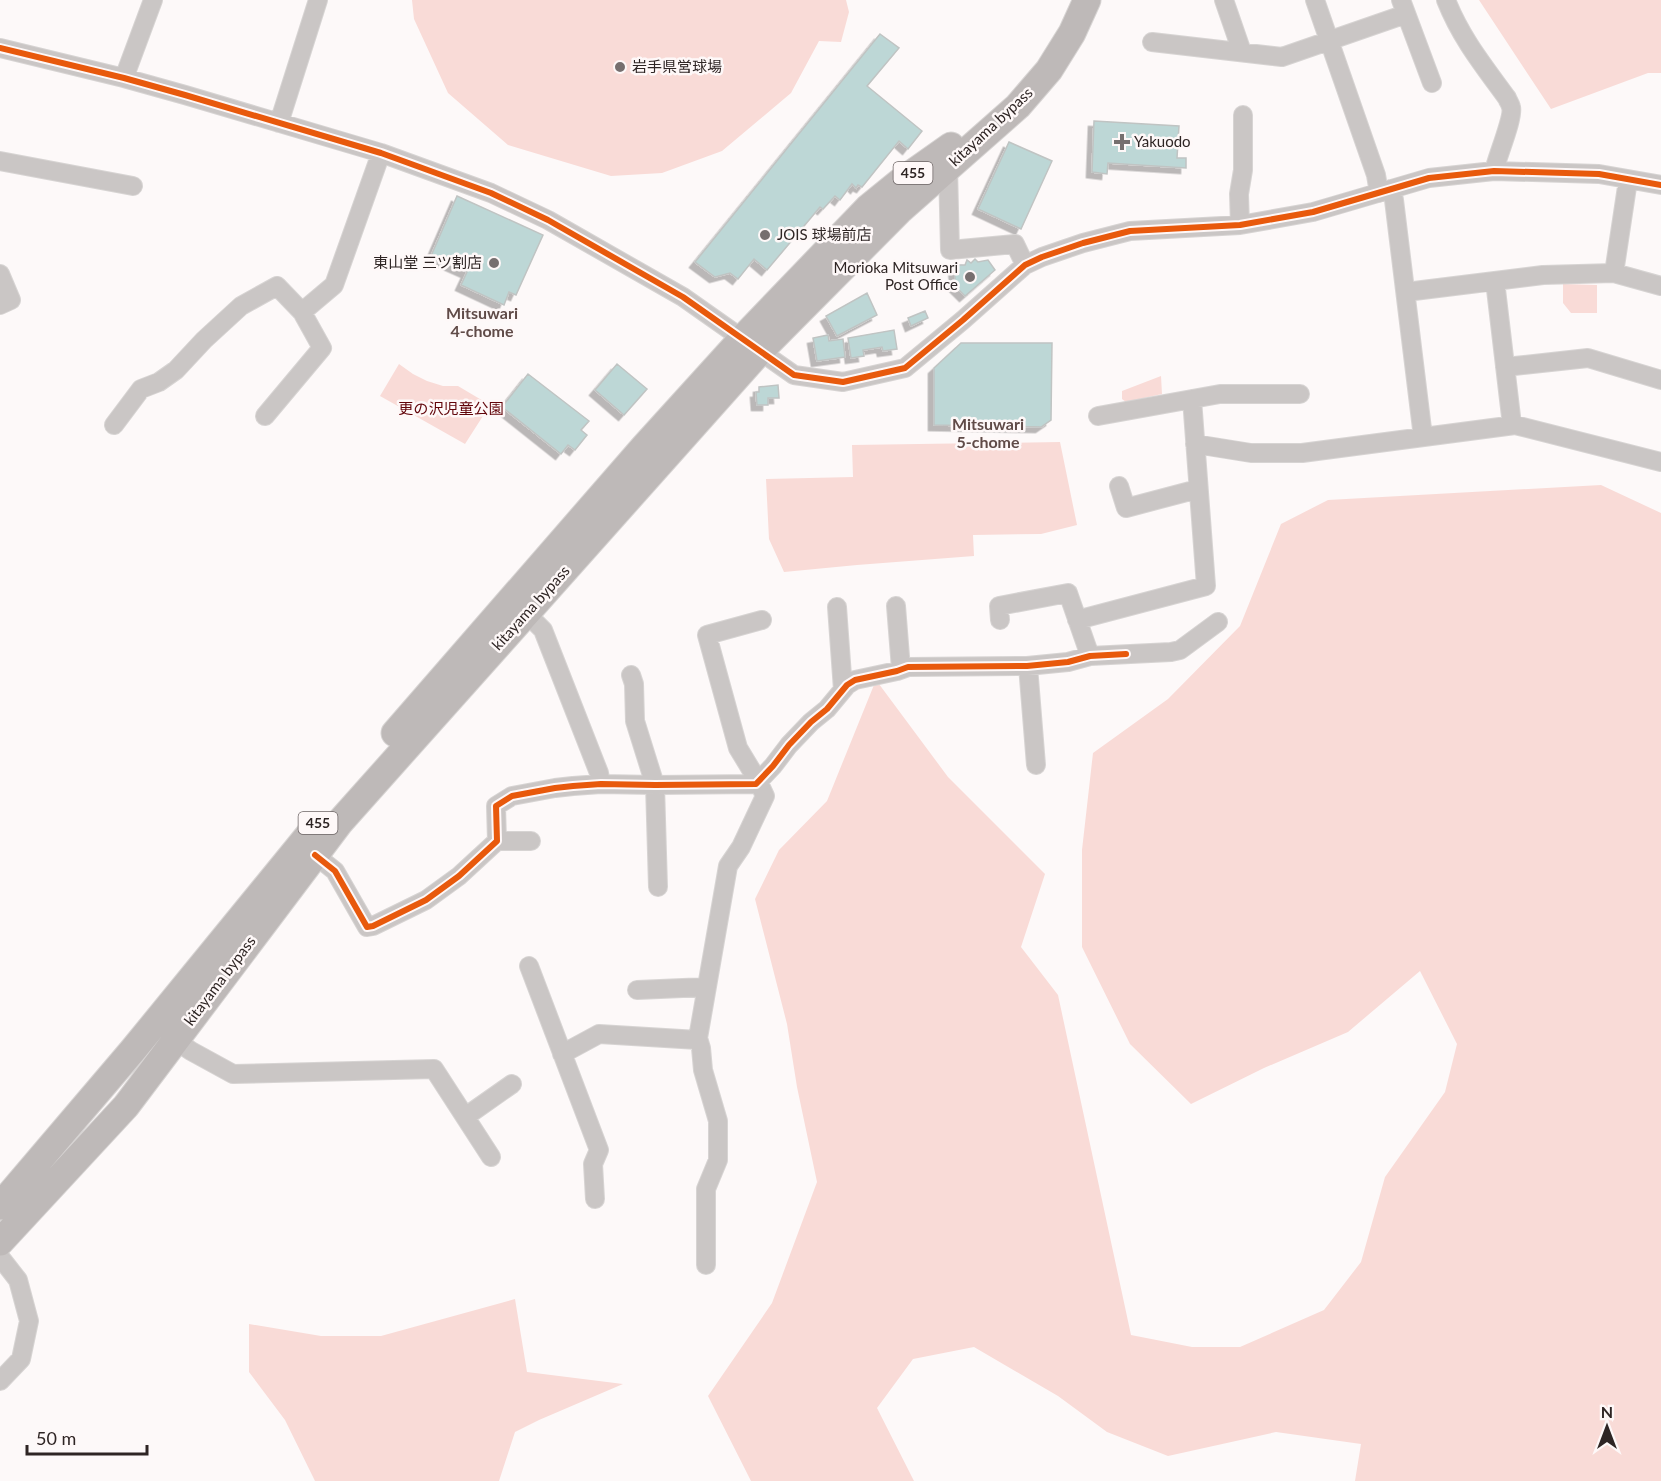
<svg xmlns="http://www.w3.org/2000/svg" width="1661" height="1481" viewBox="0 0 1661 1481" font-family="Lato,'Noto Sans JP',sans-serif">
  <defs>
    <filter id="shadow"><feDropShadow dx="-5.5" dy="5.5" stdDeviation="0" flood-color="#0004"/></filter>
  </defs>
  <rect width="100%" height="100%" fill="#fdf9f9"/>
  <path fill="#f9dbd7" d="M412 0H846L849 12 841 42 819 41 791 93 722 151 662 173 611 176 508 145 448 93 414 19Z
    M1479 0H1661V73H1648L1551 109Z
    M1563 284 1597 285V313H1571L1563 303Z
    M399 364 413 374 427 381 443 386H458L490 405 465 444 380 396Z
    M1161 376 1162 394 1126 402 1122 399V391Z
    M1060 442 1077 525 1041 534 973 535 974 556 857 565 784 572 769 539 766 479 853 477 852 445Z
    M1601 485 1661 513V1481H1355L1361 1444 1276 1432 1168 1456 1107 1432 1058 1396 974 1347 913 1359 877 1408 914 1481H751L708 1396 772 1303 817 1182 797 1087 787 1024 755 899 779 850 827 801 876 680 948 777 1045 874 1021 947 1058 995 1131 1335 1192 1347H1240L1324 1310 1361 1262 1385 1177 1445 1092 1457 1044 1420 971 1348 1032 1264 1068 1191 1104 1130 1044 1082 947V850L1093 753 1168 699 1240 626 1281 524 1328 500Z
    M515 1299 527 1372 623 1384 539 1420 515 1432 499 1481H315L285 1420 249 1372V1324L321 1336H381Z"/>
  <path fill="#bdd7d6" stroke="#c0c4c3" stroke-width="1.5" filter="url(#shadow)" d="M880 34 899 48 867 86 922 131 908 149 899 141 862 187 858 185 856 188 852 184 840 200 835 196 823 209 820 207 767 270 754 259 738 279 730 273 715 277 695 262Z
    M1094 121 1179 126 1177 158H1186V168L1108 163 1107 174 1092 172Z
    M1009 142 1052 161 1021 229 978 209Z
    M457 196 543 235 516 295 509 292 504 305 461 285 467 272 431 256Z
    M975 259 978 262 988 260 995 270 965 296 951 282 955 279 954 265H965L967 260 971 263Z
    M867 293 877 315 837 336 826 316Z
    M925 311 928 318 911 326 908 318Z
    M894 330 897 349 883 351 882 347 863 350 864 356 851 358 848 338Z
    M828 335 829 341 843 339 845 357 817 361 813 338Z
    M961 343H1052L1051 420 1041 427 934 425V368Z
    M617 364 647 389 624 415 595 390Z
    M528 374 589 421 581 430 587 435 575 450 568 445 561 454 502 407Z
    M778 385 779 398H768V405H757L756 392H759V387Z"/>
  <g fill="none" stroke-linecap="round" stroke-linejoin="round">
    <g stroke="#d7d4d3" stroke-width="20">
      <path id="minor" d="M1224 0 1242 52
        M1315 0 1376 175 1379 193
        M1401 0 1432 83
        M1446 0C1461 38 1483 65 1507 98 1508 101 1510 103 1511 107 1514 117 1497 157 1494 171
        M1152 42 1282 57 1406 14
        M0 48 124 78 185 95 381 153 491 193 548 220 683 297 794 375 843 382 905 368 963 320 1025 265 1042 257 1083 243 1130 231 1240 225 1313 212 1429 178 1494 171 1599 174 1661 185
        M124 78 153 0
        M279 123 318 0
        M0 161 133 186
        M948 168 950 250 1015 244 1025 265
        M1391 189 1394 200 1423 437
        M1240 225 1239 194 1243 170V115
        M1614 273 1628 180
        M0 274 11 300 0 305
        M1495 281 1512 425
        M1406 292 1543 275 1614 273 1661 286
        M1505 367 1588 358 1661 380
        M265 416 322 348 302 312 334 285 381 153
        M1098 416 1220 394H1300
        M114 425 141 389 159 382 176 370 204 340 241 306 277 286 302 312
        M1195 444 1251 453H1302L1515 425 1661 462
        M1119 486 1126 508 1198 489
        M896 606 901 669
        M837 607 843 690
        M527 614 543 630 599 773 601 784
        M1000 620 999 606 1068 593 1090 656
        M1077 620 1206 586 1192 399
        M1028 666 1036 765
        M631 675 634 684 635 721 655 785 658 887
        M497 841H531
        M315 855 335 871 367 927 373 926 426 900 459 876 497 841 496 806 512 796 555 788 573 786 601 784 655 785 756 784 773 766 789 745 811 722 827 709 847 685 855 680 897 671 908 667 1027 666 1068 662 1090 656 1171 652 1180 650 1218 622
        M529 966 599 1150 593 1164 595 1199
        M637 990 706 987
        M175 1040 191 1051 233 1074 434 1069 491 1157
        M562 1054 599 1034 698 1040
        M465 1117 512 1084
        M0 1257 18 1280 29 1321 21 1359 0 1381
        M706 1265V1189L718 1160V1121L703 1070 701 1048 698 1038 728 866 741 847 765 796 758 781 738 748 707 635 762 620"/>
    </g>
    <g stroke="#d7d4d3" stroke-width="29">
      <path id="highway" d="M395 733 644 447 743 338 868 208 900 182 951 146
        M0 1206 133 1050 312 831
        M0 1242 126 1106 340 822 760 351 899 211 1018 106 1049 70 1072 33 1087 0"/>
    </g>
    <use href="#minor" stroke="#cac6c5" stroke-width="18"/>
    <use href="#highway" stroke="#beb9b8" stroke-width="27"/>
    <g stroke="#fef8f8" stroke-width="10">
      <path id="cycleway" d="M0 48 124 78 185 95 381 153 491 193 548 220 683 297 794 375 843 382 905 368 963 320 1025 265 1042 257 1083 243 1130 231 1240 225 1313 212 1429 178 1494 171 1599 174 1661 185
        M315 855 335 871 367 927 373 926 426 900 459 876 497 841 496 806 512 796 555 788 573 786 601 784 655 785 756 784 773 766 789 745 811 722 827 709 847 685 855 680 897 671 908 667 1027 666 1068 662 1090 656 1126 654"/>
    </g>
    <use href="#cycleway" stroke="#e8590c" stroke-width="6"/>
  </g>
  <g fill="#766f6f" stroke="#fef8f8" stroke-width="2">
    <circle cx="620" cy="67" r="6"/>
    <path d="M1119 133h6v6h6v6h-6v6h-6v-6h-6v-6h6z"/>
    <circle cx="765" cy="235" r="6"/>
    <circle cx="494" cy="263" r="6"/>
    <circle cx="970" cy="277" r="6"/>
  </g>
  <g text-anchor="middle" stroke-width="5" stroke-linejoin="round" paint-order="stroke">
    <g fill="#fef8f8" stroke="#6c6464" stroke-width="1.5">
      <rect x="893.5" y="162" width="39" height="22" rx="4.5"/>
      <rect x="298.5" y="812" width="39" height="22" rx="4.5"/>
    </g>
    <g font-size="14" font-weight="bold" fill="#2e2524">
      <text x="913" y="178">455</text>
      <text x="318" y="828">455</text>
    </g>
    <g font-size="15" fill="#2e2524" stroke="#fef8f8" text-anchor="start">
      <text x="632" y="72">岩手県営球場</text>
      <text x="1134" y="147">Yakuodo</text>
      <text x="777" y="240">JOIS 球場前店</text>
      <text x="482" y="268" text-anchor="end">東山堂 三ツ割店</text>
      <text x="958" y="273" text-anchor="end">Morioka Mitsuwari<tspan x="958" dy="17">Post Office</tspan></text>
    </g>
    <g font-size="15" fill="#2e2524" stroke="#fef8f8">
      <text transform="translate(991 127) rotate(-43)" y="5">kitayama bypass</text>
      <text transform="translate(531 608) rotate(-48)" y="5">kitayama bypass</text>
      <text transform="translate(220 981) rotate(-53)" y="5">kitayama bypass</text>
    </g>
    <g font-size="15" fill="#610409" stroke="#fef8f8">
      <text x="451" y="414">更の沢児童公園</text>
    </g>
    <g font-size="16" font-weight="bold" fill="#604b48" stroke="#fef8f8">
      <text x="482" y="319">Mitsuwari<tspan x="482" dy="18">4-chome</tspan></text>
      <text x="988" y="430">Mitsuwari<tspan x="988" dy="18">5-chome</tspan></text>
    </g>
  </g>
  <g transform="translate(1607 1427)" stroke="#fef8f8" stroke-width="4.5" paint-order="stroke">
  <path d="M0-4.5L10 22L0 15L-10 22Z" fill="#2e2524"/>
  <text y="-9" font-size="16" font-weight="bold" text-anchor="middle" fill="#2e2524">N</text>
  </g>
  <path d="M27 1445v9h120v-9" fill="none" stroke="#2e2524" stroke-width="3"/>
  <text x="36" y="1445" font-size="18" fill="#2e2524" stroke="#fef8f8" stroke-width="4.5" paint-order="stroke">50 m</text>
</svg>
